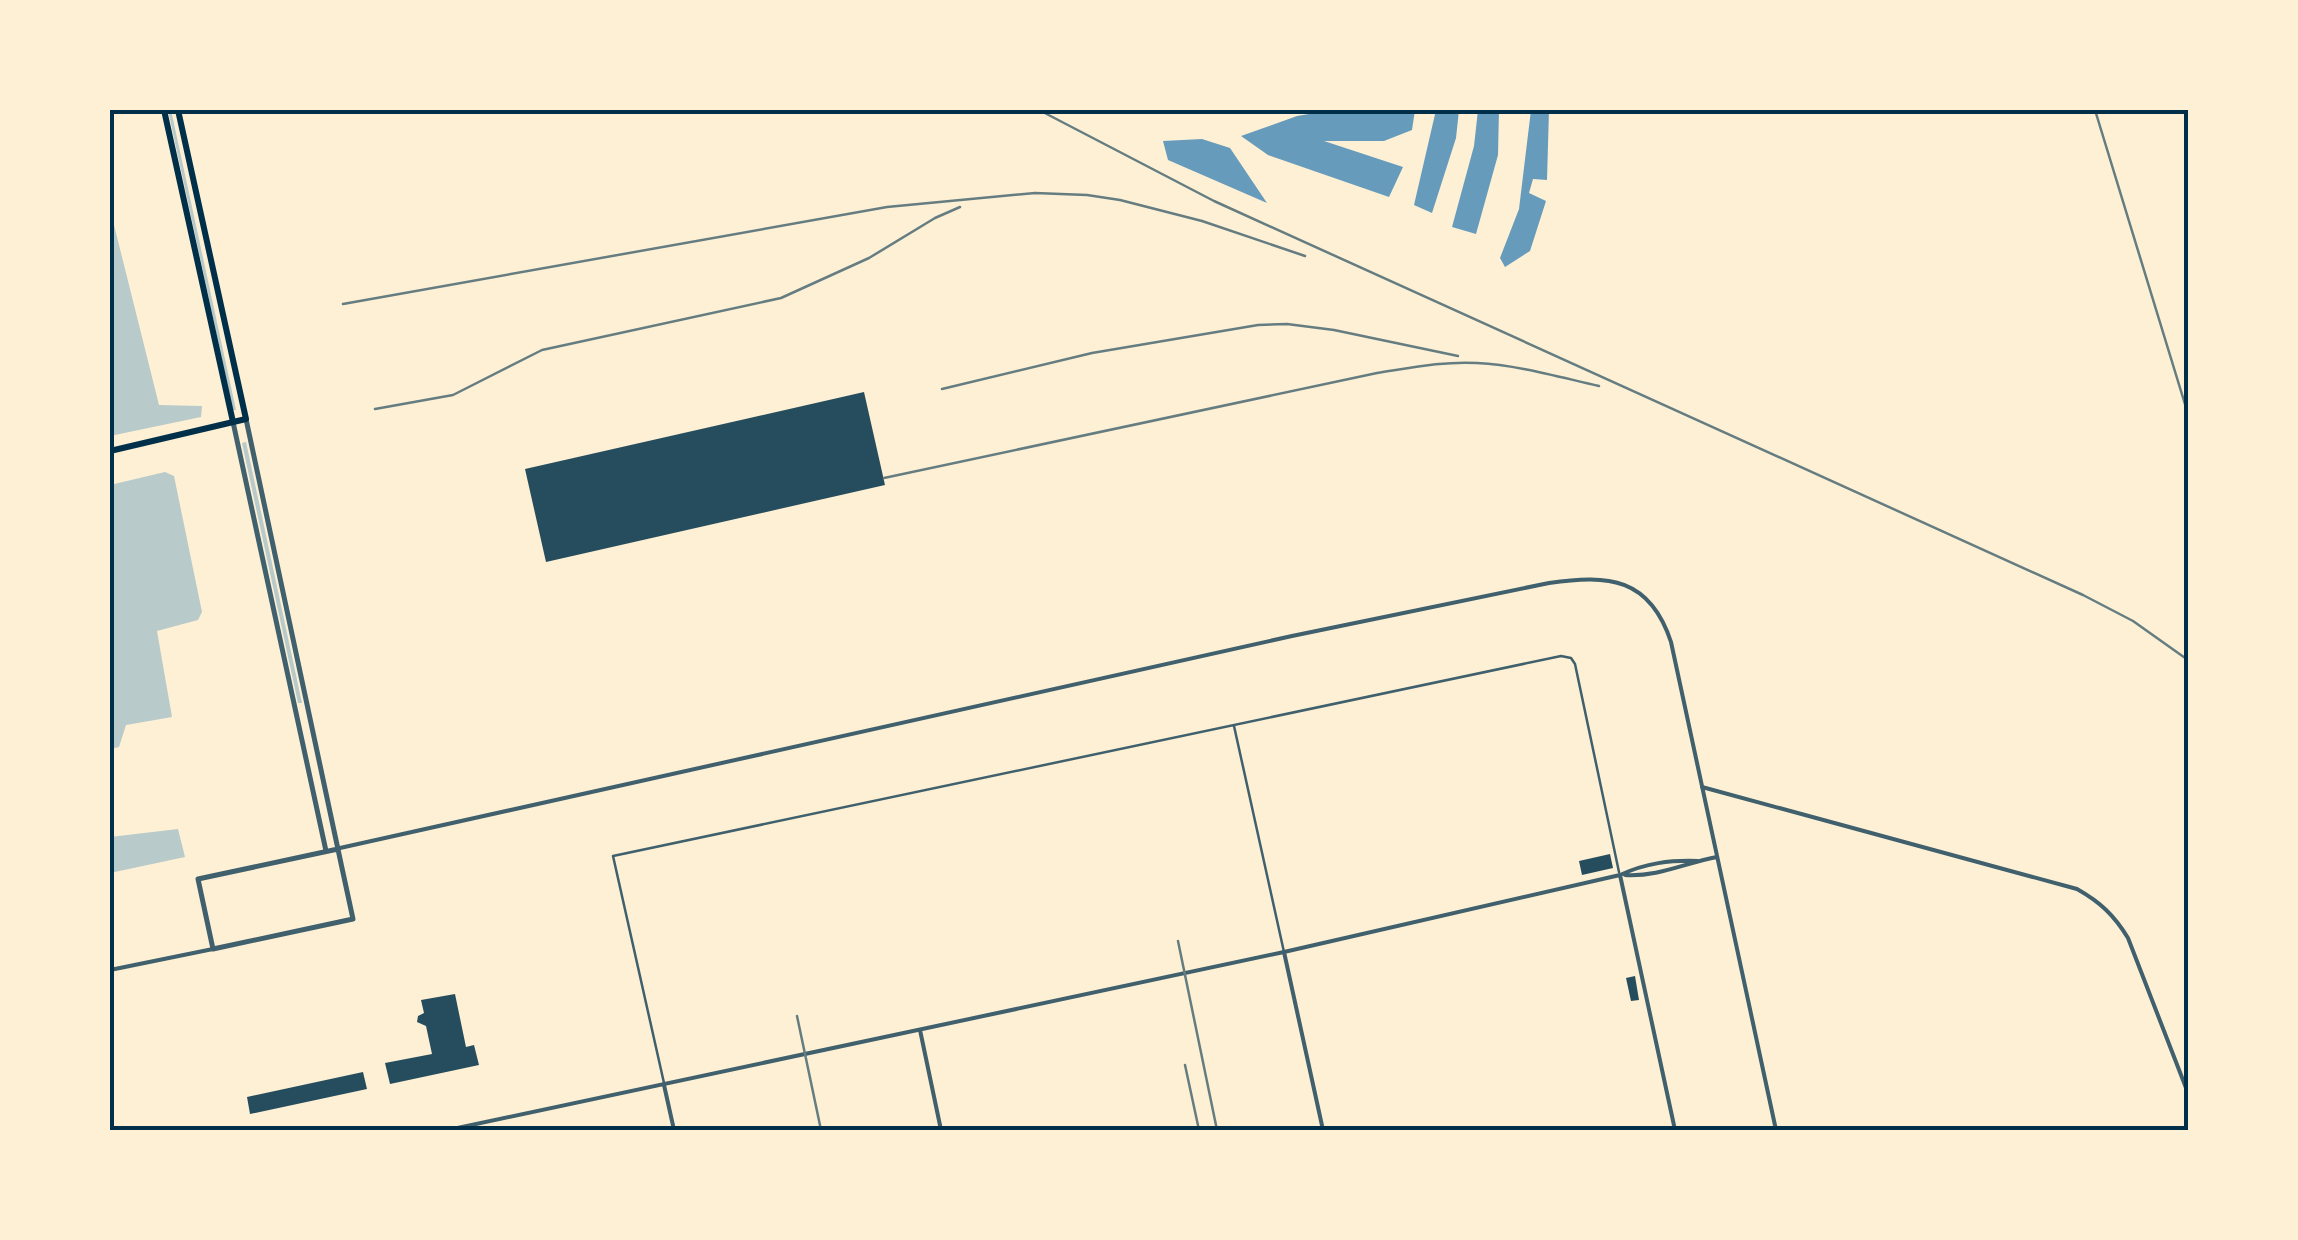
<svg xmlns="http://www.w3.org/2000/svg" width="2298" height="1240" viewBox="0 0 2298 1240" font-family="'Roboto Condensed',sans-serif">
  <rect width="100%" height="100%" fill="#fdf0d5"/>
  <path fill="#b9caca" d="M168 110H171L236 410H233Z
    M110 209 159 405 202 406 201 417 110 436Z
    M246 442 302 703H298L242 443Z
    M165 472 174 476 202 612 198 620 157 631 172 717 126 725 119 747 110 749V485Z
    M178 829 185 857 110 873V837Z"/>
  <path fill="#669bbc" d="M1333 110H1415L1412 130 1384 141H1324L1403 167 1389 197 1268 155 1241 136 1297 116Z
    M1436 110H1459L1456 138 1432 213 1414 205Z
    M1478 110H1499L1498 155 1476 234 1452 227 1474 146Z
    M1531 110H1549L1547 180 1533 179 1529 193 1546 201 1530 251 1505 267 1500 258 1519 209Z
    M1202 139 1230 148 1267 203 1168 160 1163 141Z"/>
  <path fill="#264d5e" d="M864 392 885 485 546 562 525 469Z
    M1610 854 1613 868 1582 875 1579 861Z
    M1635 976 1639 1000 1631 1001 1626 978Z
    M455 994 466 1047 474 1045 479 1065 390 1084 385 1063 432 1054 426 1026 417 1022 418 1016 424 1013 421 1000Z
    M363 1072 367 1089 250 1114 247 1097Z"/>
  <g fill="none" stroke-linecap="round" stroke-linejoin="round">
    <path stroke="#3f606c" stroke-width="2.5" d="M1234 726 1284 952
      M664 1083 613 856 1561 656 1571 658 1575 664 1619 872"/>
    <path stroke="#3f606c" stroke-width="4" d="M1702 787 2077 889C2100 902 2114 915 2128 938L2188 1093
      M340 848 1292 636 1549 583C1609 574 1650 578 1671 642L1776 1130
      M1620 875 1675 1130
      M1625 875C1658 877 1685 863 1717 857
      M1284 952 1323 1130
      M110 970 213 949
      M920 1030 941 1130
      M664 1085 674 1130
      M448 1130 1284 952 1620 875C1646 863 1670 860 1698 861"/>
    <path stroke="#3f606c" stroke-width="5" d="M246 419 342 868 353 919 213 949 198 879 338 849
      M233 422 326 851"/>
    <path stroke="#003049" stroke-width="6" d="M164 110 233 422
      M110 451 246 419 178 110"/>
    <path stroke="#657d81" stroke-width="2.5" d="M1039 110 1214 201 2083 595 2133 621 2188 660
      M2095 110 2188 414
      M343 304 887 207 1035 193 1087 195 1120 200 1202 221 1305 256
      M942 389 1092 353 1258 325 1287 324 1334 330 1458 356
      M375 409 453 395 542 350 781 298 869 258 935 218 960 207
      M884 478 1377 373C1410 368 1444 361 1477 363 1518 365 1559 377 1599 386
      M1178 941 1217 1130
      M797 1016 821 1130
      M1185 1065 1199 1130"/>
  </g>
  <rect width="2298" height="1240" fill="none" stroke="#fdf0d5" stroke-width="225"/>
  <rect x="112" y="112" width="2074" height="1016" fill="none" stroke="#003049" stroke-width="4"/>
</svg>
